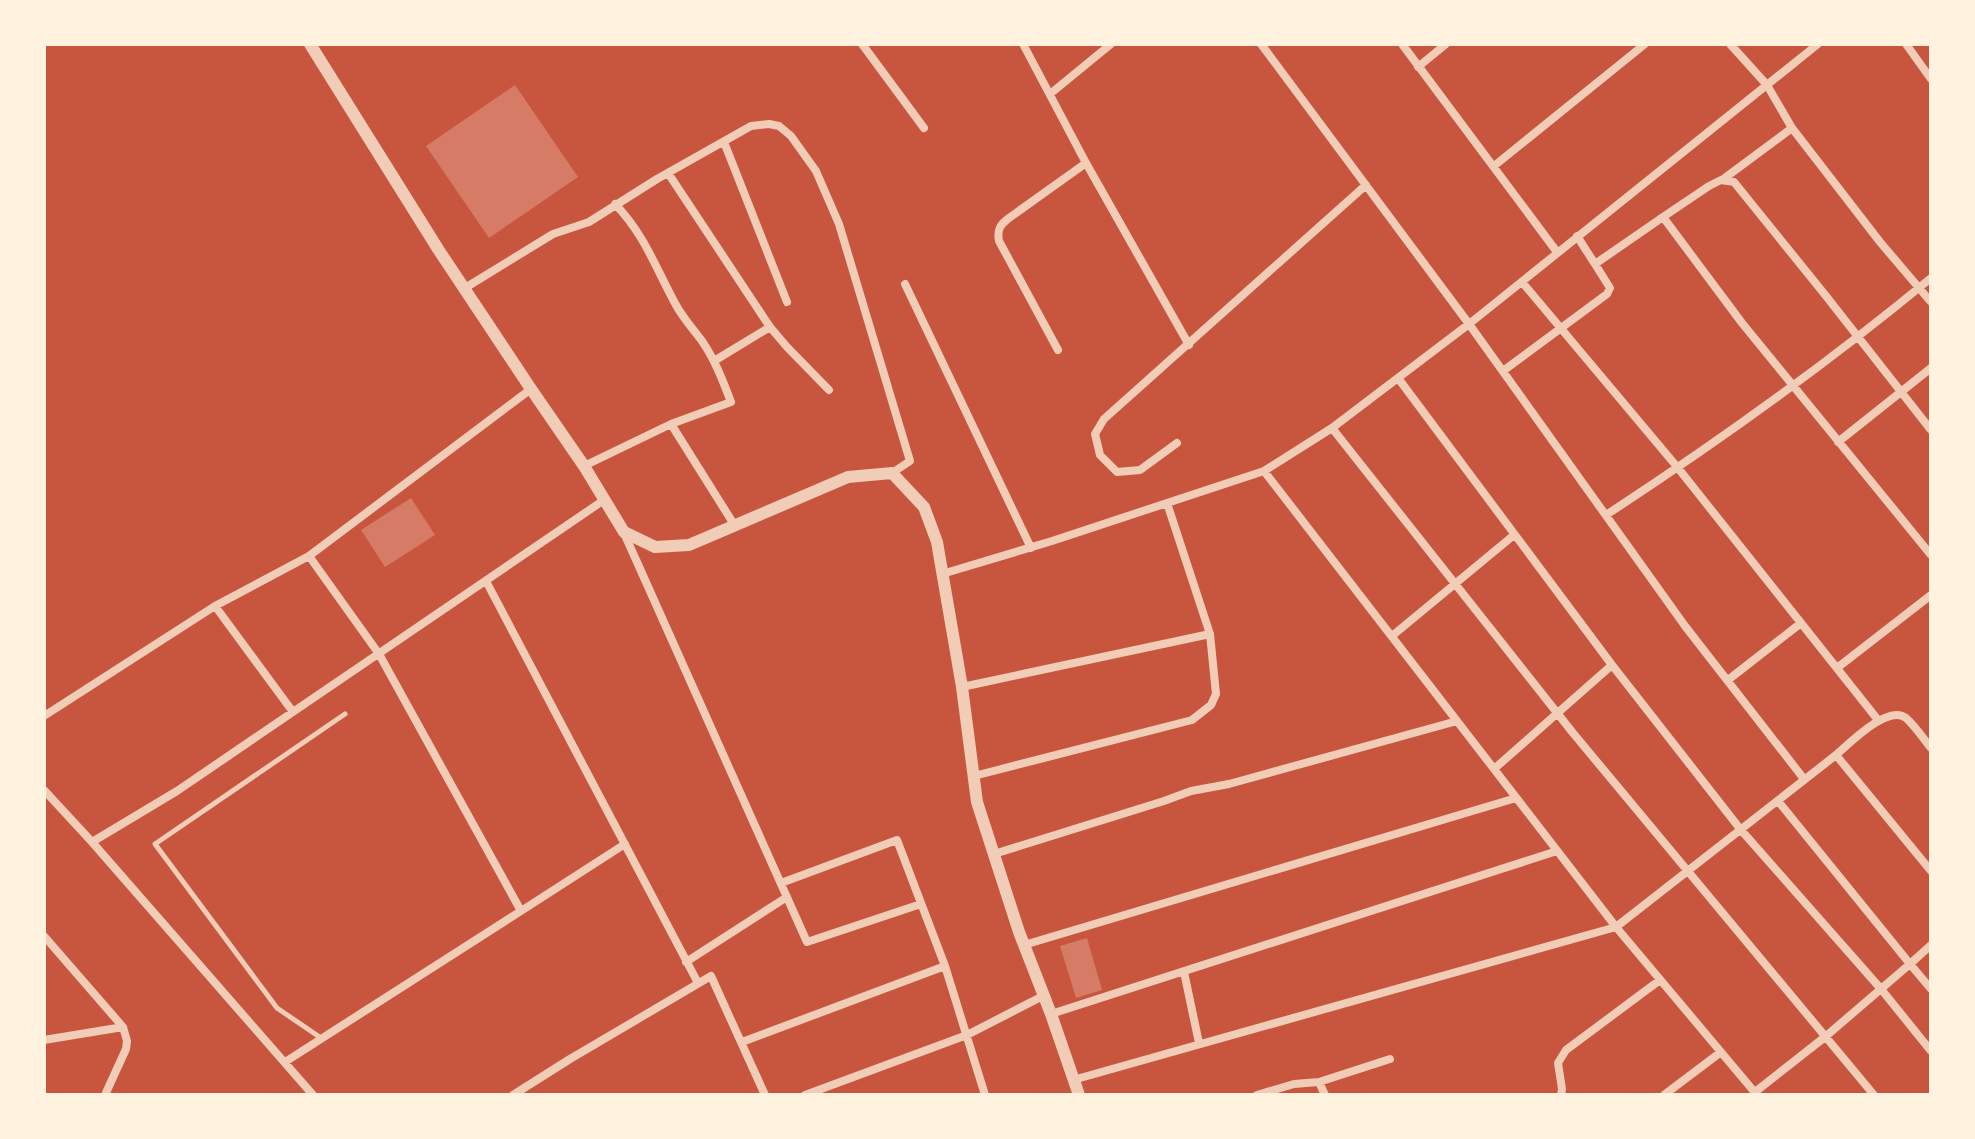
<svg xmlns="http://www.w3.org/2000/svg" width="1975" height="1139" viewBox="0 0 1975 1139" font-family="'Exo 2',sans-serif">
  <rect width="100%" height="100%" fill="#c8553d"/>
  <path fill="#d67c66" d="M515 85 578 177 489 238 426 146Z
    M411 498 435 535 385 567 361 530Z
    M1087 938 1102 990 1076 998 1060 946Z"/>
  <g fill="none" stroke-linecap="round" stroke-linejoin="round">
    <path stroke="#f1ccb7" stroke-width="5" d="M321 1038 277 1008 155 844 345 714"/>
    <path stroke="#f1ccb7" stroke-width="8" d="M862 44 924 128
      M1023 44 1086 163 1189 345
      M1261 44 1469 324 1685 626 1804 779
      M1402 44 1557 252
      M1730 44 1767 85 1792 128 1880 242 1931 302
      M1906 44 1931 79
      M1418 67 1446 44
      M1050 94 1111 44
      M724 142 787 302
      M1494 166 1645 44
      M668 173 770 327 787 347 829 390
      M1722 180 1792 128
      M615 204C645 235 656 269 676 305 683 318 693 329 702 341 715 360 723 381 731 402L671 424
      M1663 217 1709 186 1721 180 1734 182 1826 296 1931 430
      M1577 236 1595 264 1663 217 1742 323 1931 555
      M1522 282 1678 468 1878 720
      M905 284 1031 548
      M465 288 553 234 589 222 657 179 751 126 769 124 779 126 791 136 816 171 839 224 910 461 892 473
      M1058 350 999 241C997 229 1000 225 1009 218L1086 163
      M714 361 770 327
      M1503 371 1607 294 1610 288 1595 264
      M1398 378 1612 665 1741 830 1881 989 1931 1051
      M1332 428 1573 733 1874 1095
      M1838 442 1931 368
      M1177 443 1140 470 1117 472 1100 455 1095 434 1104 419 1366 185
      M584 466 671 424 735 526
      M1264 471 1616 927 1757 1095
      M1606 515C1718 442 1828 363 1931 278
      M624 533 807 942 921 904
      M942 574 1052 541 1264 471 1332 428 1469 324 1818 44
      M486 581 698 983
      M215 606 293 712
      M1392 636 1514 535
      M1837 668 1931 595
      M1728 680 1801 623
      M962 687 1210 634
      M44 716 215 606 309 556
      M1836 755C1850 743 1888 704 1906 718 1915 726 1923 738 1931 748
      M1494 769 1612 665
      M974 776 1192 720 1211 705 1216 694 1210 634 1167 503
      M44 790 92 842 313 1095
      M92 842 177 791 604 500
      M994 854 1164 801 1191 791 1229 784 1457 721
      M781 883 897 840 945 966 985 1095
      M521 911 625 844
      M44 936 123 1027
      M1024 945 1516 798
      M1931 945 1910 964 1931 989
      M686 962 787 897
      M1184 972 1199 1043
      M1051 1014 1557 851
      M44 1040 123 1027 127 1041 126 1049 105 1095
      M742 1042 945 966
      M285 1062 521 911 379 654 309 556 531 389
      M1073 1080 1616 927 1836 755 1931 871
      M1319 1082 1390 1059
      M1755 1092 1825 1037 1910 964 1778 801
      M513 1095 570 1059 711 976 765 1095
      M805 1095 967 1035 1043 996
      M1257 1095 1294 1084 1319 1082 1325 1095
      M1561 1095 1562 1089 1558 1063 1566 1050 1660 980
      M1664 1095 1721 1052"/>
    <path stroke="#f1ccb7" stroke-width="12" d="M310 44 438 249 531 389 584 466 624 532 655 547 689 545 848 477 892 473 924 507 937 542 962 687 977 802 1019 932 1051 1014 1079 1095"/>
  </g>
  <rect width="1975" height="1139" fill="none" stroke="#fff3e0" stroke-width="92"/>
</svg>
